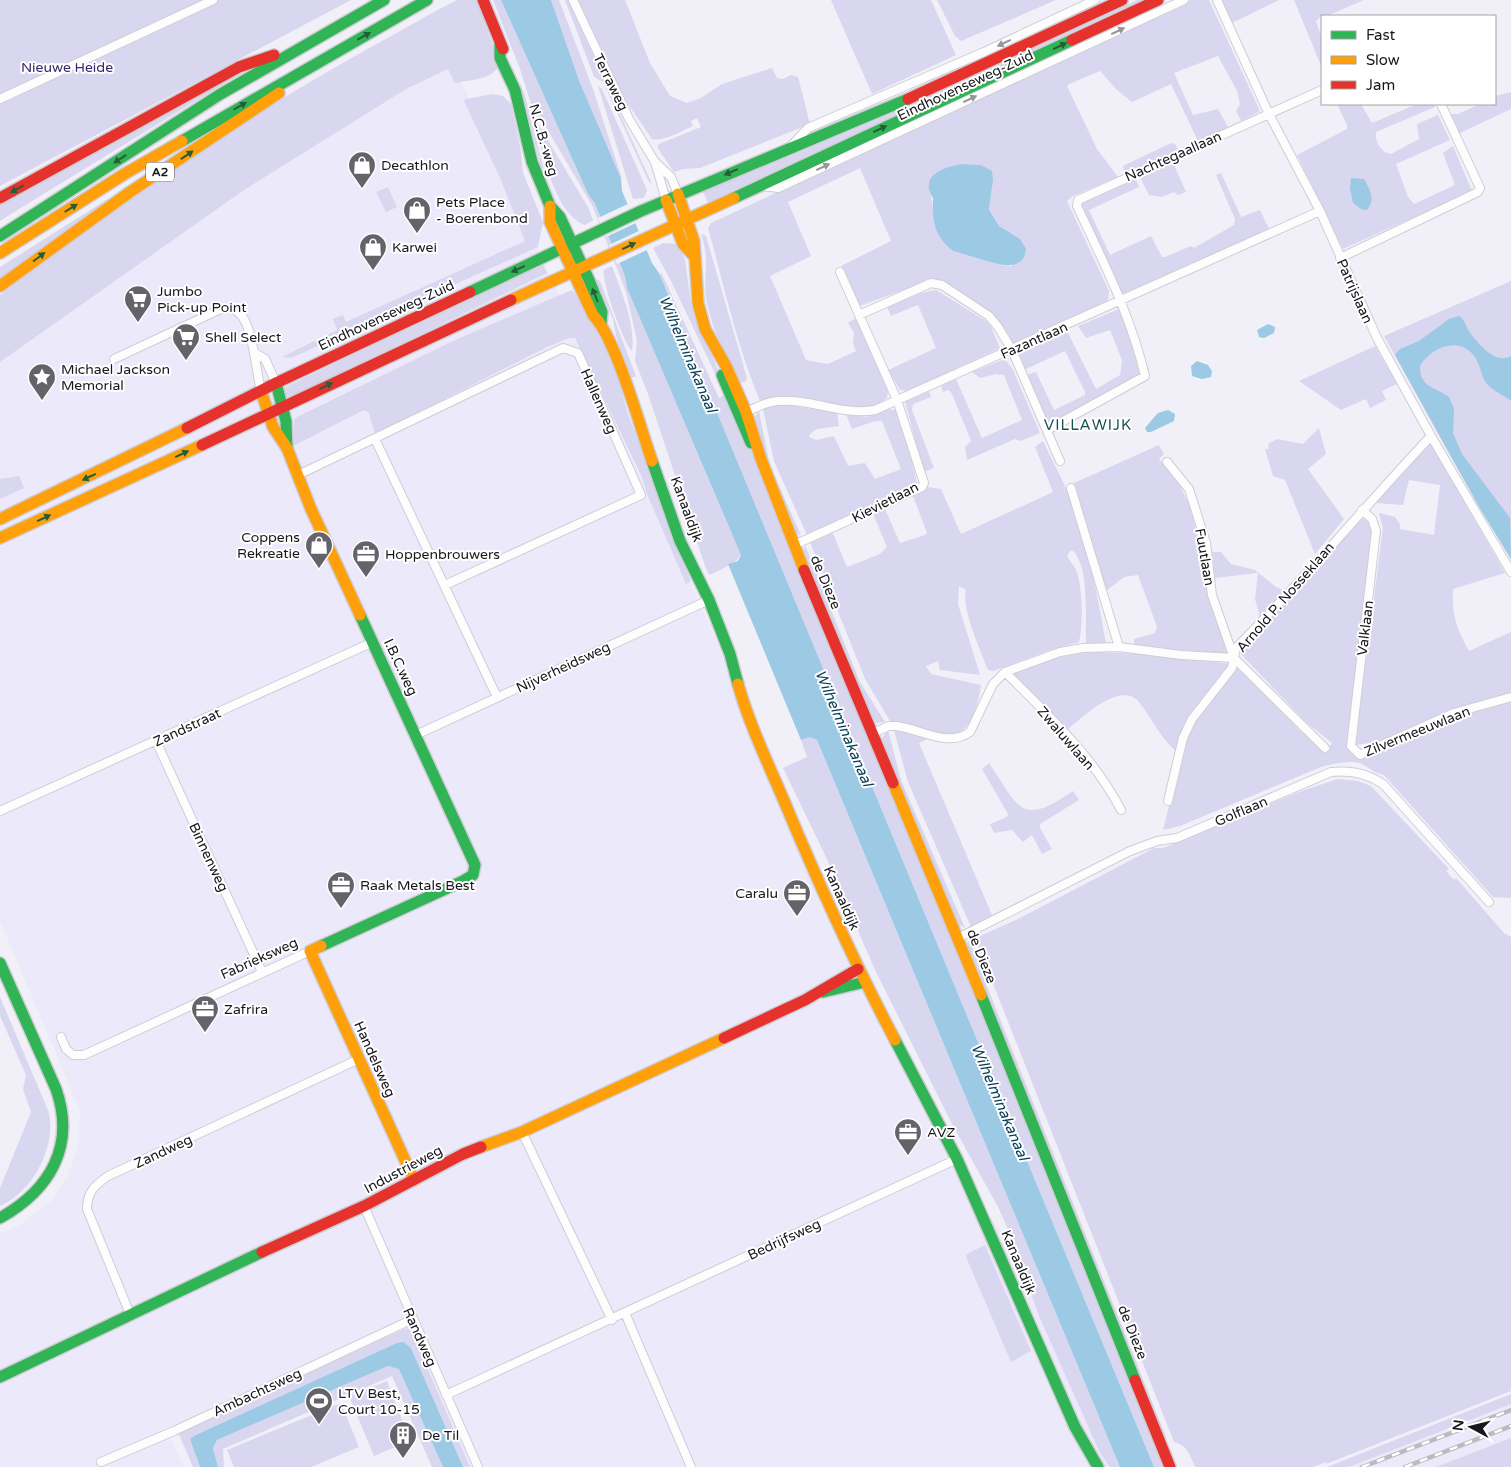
<svg xmlns="http://www.w3.org/2000/svg" width="1511" height="1467" viewBox="0 0 1511 1467" font-family="'Varela Round',sans-serif">
  <rect width="100%" height="100%" fill="#f1f0f9"/>
  <path fill="#ece9fb" d="M441 37 718 643 748 732 822 908 865 999 960 1180 1045 1286 1120 1467H452L402 1354 166 1428 184 1467H0V1234L21 1224 52 1200 67 1176 78 1148 80 1111 0 921V325Z
    M1511 1399V1467H1329Z"/>
  <path fill="#d9d6ef" fill-rule="evenodd" d="M0 0H351L0 186Z
    M457 0H477L495 51 498 67C491 80 469 80 455 83L448 69 406 89 244 190 0 362V295C117 203 241 119 371 47 400 32 428 14 457 0Z
    M493 0H501L588 194 595 204 625 276 627 288 741 555C737 562 717 572 709 575L705 566 648 394 635 361 637 341 626 292 593 207 537 112 532 107 520 69Z
    M551 0H559L593 89 622 179 618 177 580 83Z
    M565 0H568L652 184 649 182 603 82 594 77Z
    M577 0H625L650 63 670 96 687 103 701 98 722 84 772 68 777 78 783 79 791 75 798 77 810 124 700 168 683 169 674 172 657 147 659 144 701 127 697 118 691 121 693 126C682 131 663 142 652 139L621 94Z
    M831 0H931L956 55 872 94Z
    M937 0H1056L961 41 955 36Z
    M1137 0H1143L708 203 703 192 886 116Z
    M1191 0H1209L1260 111 1241 121 1236 111 1240 104 1237 91 1218 56 1174 73 1193 115 1218 109 1228 127 1198 141 1171 84 1132 102 1116 89 1100 71 1069 84 1067 86 1097 149 1118 177 1073 196 1067 201 1109 291 1108 300 1102 306 1026 339 1011 343 998 321 991 314 932 280 859 306 841 266 891 241 860 168 788 202 811 256 770 276 806 360 828 364 856 351 853 343 854 333 848 323 856 318 888 390 887 398 876 406 866 409 782 397 760 401C737 347 724 285 708 228L711 223ZM962 164 981 165 992 189 989 208 999 226 1010 234 1012 266 1000 265 953 251C930 233 936 209 928 184L936 173Z
    M1221 0H1279L1232 23Z
    M1294 0H1364L1327 16H1322L1316 21 1322 38V68Z
    M266 58 19 209 0 221V203Z
    M519 81 525 96 544 170 562 214 540 162Z
    M598 86 602 89 647 190 644 198 633 199Z
    M1511 92V109L1456 135 1446 114H1458L1480 104H1495V96Z
    M493 94 503 96 511 104 520 145 523 173 543 222 538 247 291 358 282 357 337 330 333 319 343 315 346 322 525 241 501 180 464 101 465 99Z
    M1337 104H1361L1372 123 1417 104H1433L1435 107 1376 132C1374 141 1382 153 1391 154L1419 139 1417 124 1438 115 1450 140 1396 164 1408 197 1414 204 1455 185 1443 153 1453 146 1472 191 1343 249 1297 155 1347 129V125Z
    M534 117 589 209 593 220 585 225C553 213 542 148 534 117Z
    M220 128 0 282V267Z
    M1171 143 1175 144 1178 150 1124 175 1123 166Z
    M1173 163 1186 192 1178 195 1174 192 1161 197 1149 195 1140 177Z
    M1221 173 1241 217 1260 210 1269 229 1126 294 1121 292 1080 204 1136 179 1139 187 1089 210 1110 255 1151 236 1162 257H1165L1191 246 1194 248 1234 225 1235 219 1216 175Z
    M388 187 397 207 386 212 376 192Z
    M701 234 706 236 747 378 745 382 737 383C726 357 713 331 707 303 702 278 711 262 701 234Z
    M663 243 677 244 685 259 691 304 725 388 721 386 672 283 653 248Z
    M542 262 547 273 307 390 284 398 282 391 286 387Z
    M612 266C621 290 636 326 632 351 624 344 601 280 604 270Z
    M661 272 719 398 727 393 954 940 1165 1467H1154C990 1070 824 674 660 277Z
    M596 279 600 281 636 376 630 379 616 336 613 319Z
    M1511 281V560L1449 454 1384 336Z
    M572 290 580 300 598 331 616 370 627 411 691 581 686 584 647 494 642 477 575 338H569L547 347 375 434 369 413 364 410 293 446 294 420 297 417 455 340Z
    M936 290 986 321 991 327 1000 348 907 391 900 390 888 370 936 348 918 305 891 316 887 307 921 293Z
    M1119 309 1122 311 1140 375 1052 423 1048 422 1026 375 1036 372 1054 410 1085 395V392L1065 351 1024 370 1019 354 1067 331 1096 389 1120 375 1122 360 1110 330 1086 338 1078 326Z
    M1375 346 1397 384 1382 391 1386 400 1370 408 1366 399 1341 410 1299 381Z
    M1005 359 1013 370 1040 433 1021 441 1015 439 967 460 965 447 971 441 952 394 949 390 943 392 941 386 956 379 982 438 1022 420 1004 375 996 374 980 378 972 372Z
    M929 391 931 397 913 404 912 410 934 468 924 472 905 402Z
    M781 404 837 413 839 426 817 429 810 434 809 437 816 440 834 436 848 466 865 463 875 479 901 469 882 421H875L852 429 846 414 866 417 886 409 896 410 902 419 917 483 807 535 774 461 763 409Z
    M759 411 770 466 801 535 795 532 767 467 753 420Z
    M1319 428 1326 454 1308 469 1344 519 1315 554 1285 480 1273 476 1265 449H1269L1268 444 1277 439 1303 444Z
    M1043 441C1050 456 1058 471 1065 486 1086 536 1097 591 1106 644L1086 643C1085 620 1090 568 1073 551H1070L1067 556C1069 561 1074 565 1076 570 1083 586 1083 625 1079 642L1050 650 993 671 988 670C981 651 961 609 966 590L959 586 958 604 980 675 940 670 938 661 926 666 931 674 981 685C978 705 973 729 952 736L890 721 865 679 810 542 832 531 847 567 880 554 887 547 873 514 885 509 900 543 925 535 927 533 913 496 928 487 941 489 961 534 1053 492 1035 447Z
    M1428 443 1431 444 1505 573 1453 589C1452 616 1456 627 1469 651L1511 632V694L1451 710 1387 741 1355 745 1383 528 1379 513 1395 517 1400 524V529L1434 535 1440 485 1409 480 1403 505 1375 503Z
    M1159 445 1164 454 1159 459 1179 484 1192 510 1204 573 1227 654 1134 646V639L1155 633 1157 627 1138 575 1124 577 1106 591 1074 483Z
    M19 476 24 488 0 499V479Z
    M1361 517 1369 523 1372 534 1348 744 1349 751 1356 757 1366 758 1450 717 1511 702V898L1493 897 1384 775C1372 773 1371 768 1362 764 1351 759 1333 764 1321 767L1180 826 1163 830 1186 738 1196 719 1238 666 1299 730 1327 751 1332 743 1306 722 1237 650 1292 596 1319 561Z
    M805 545 860 682 885 722 877 723 871 717 803 553Z
    M1212 552H1221L1231 564 1255 570 1276 587 1286 591 1260 618 1255 599 1258 573 1215 578Z
    M1096 652 1143 654 1231 664C1210 691 1184 717 1176 751 1159 737 1152 718 1139 702 1120 680 1082 718 1067 730L1012 675V673C1041 662 1064 654 1096 652Z
    M888 730 901 780 965 928 958 924 882 744V738Z
    M894 730 927 736 926 740 919 743 992 915V917L971 927 908 782Z
    M810 736 817 740 1120 1467H1110L1100 1453 1039 1316 1014 1242 998 1207 951 1122 876 972 825 855 783 768 807 757 801 740Z
    M989 763C1019 807 1020 828 1073 791L1079 800 1040 824V828L1052 849 1042 854 1032 835 1023 842 1012 830 994 833 990 824 1007 817 1008 814 982 769Z
    M1338 779 1358 781 1371 786 1449 869 1446 871 1454 880 1456 878 1504 933 1511 937V1391L1326 1464V1462L1313 1467H1195C1190 1455 1187 1445 1174 1442L975 938 1018 919 1154 848H1163L1301 791Z
    M969 938 981 971 1166 1437H1163L967 945Z
    M0 997 48 1110C58 1145 33 1192 0 1206V1188L31 1112 23 1089 26 1075 0 1016Z
    M985 1245 1031 1351 1011 1362 966 1257 967 1254Z
    M407 1328H410L470 1467H463L411 1348 397 1343 190 1439 200 1467H193L178 1432Z
    M388 1366 399 1368 443 1467H432L392 1376 223 1449 224 1467H218L213 1448 217 1440Z
    M387 1381 410 1441 374 1456 349 1396Z
    M1511 1394V1404L1349 1467H1327Z
    M341 1403 359 1447 311 1467H234L227 1450Z
    M1511 1438V1467H1436Z"/>
  <path fill="#9cc9e4" d="M501 0H551L580 83 621 179 622 191 652 263 659 273 1154 1467H1120L817 740 810 737 801 740 728 564 738 561 741 555 627 288 625 276 595 204 588 194Z
    M962 164 981 165 992 171 993 180 989 209 999 226 1020 239 1026 249C1023 274 997 264 980 259 971 256 962 254 953 251 934 236 932 220 933 198 918 175 945 167 962 164Z
    M1351 178 1364 179C1370 190 1376 199 1367 210L1361 209 1353 203 1350 188Z
    M1459 316C1465 320 1466 327 1470 333 1479 344 1495 365 1511 356V401C1504 395 1495 392 1488 385 1481 378 1481 366 1475 357 1460 335 1431 347 1420 366 1419 387 1435 387 1449 397L1454 409 1453 433 1462 454 1510 518 1511 559 1479 507 1395 355 1400 349 1419 341 1449 319Z
    M1268 324 1275 327 1274 333 1264 338 1259 337 1257 330Z
    M1197 361 1208 365 1212 371 1211 377 1202 379 1192 376 1191 366Z
    M1168 410 1175 414 1174 421 1151 432H1147L1145 428 1158 413Z
    M403 1342 411 1348 463 1467H443L399 1369 388 1366 217 1440 213 1448 218 1467H200L190 1439 194 1436 397 1343Z"/>
  <path fill="#f1f0f9" d="M630 203 638 222 606 237 598 218Z
    M641 230 649 249 617 264 609 245Z"/>
  <g fill="none" stroke-linecap="round" stroke-linejoin="round">
    <g stroke="#cecdd4" stroke-width="10">
      <path id="street" d="M573 0 629 119 655 162 671 177 678 194
        M1217 0 1269 114 1320 211 1377 338 1431 436 1511 572
        M0 99 213 0
        M792 145 808 128 984 52 1095 0
        M655 162 666 200
        M762 186 778 188 1184 0
        M1340 258 1478 192 1480 188 1441 104
        M859 315 931 283 942 285 989 316 998 327 1012 350 1060 461
        M255 353 265 359 276 383
        M114 359 221 309C227 308 234 308 239 313 253 324 256 372 261 391
        M743 413C754 409 765 402 777 401 810 398 842 416 875 410L1320 211
        M1047 430 1145 376C1131 316 1103 261 1077 206L1078 200 1322 90
        M375 439 497 697
        M1167 462 1189 489 1206 543 1212 595 1234 658 1325 748
        M298 475 563 348 578 353 641 495 445 585
        M1071 488 1119 647
        M1362 510 1372 519 1376 531 1351 746 1360 755 1454 713 1511 697
        M794 545 913 491 922 487 924 483 897 400 840 272
        M1005 672C1047 714 1093 756 1121 810
        M873 733 889 726H896C921 729 948 748 970 732L993 684 1005 672 1060 652 1083 648 1119 647 1181 655 1234 658 1236 648C1304 580 1365 506 1431 436
        M416 735 709 600
        M156 741 262 972
        M1168 801 1183 738 1192 719 1232 668 1234 658
        M0 811 373 642
        M958 938 1130 851 1157 841 1177 838 1331 772C1349 770 1367 773 1383 784L1489 902
        M61 1037 66 1049 73 1055H84L310 951
        M522 1132 612 1320
        M364 1206 478 1467
        M625 1313 691 1467
        M130 1314 87 1209C87 1192 95 1185 108 1176L359 1059
        M446 1395 957 1159
        M101 1462 174 1431 413 1319"/>
    </g>
    <g stroke="#cecdd4" stroke-width="14">
      <path id="fast" d="M500 43V58L515 90 532 162 550 206 560 217 589 280 602 312 601 323
        M182 141 427 0
        M734 198 1072 40
        M0 236 219 95 384 0
        M470 292 641 211 908 99
        M722 375 751 443
        M276 383 286 421 287 448
        M652 461 680 541 709 600 730 654 738 684
        M321 946 463 881 473 875 475 865 360 615
        M0 963 56 1089C76 1146 50 1190 0 1218
        M823 992 865 982
        M981 995 1135 1380
        M895 1040 957 1159 1075 1427 1098 1467
        M0 1377 262 1252"/>
    </g>
    <g stroke="#cecdd4" stroke-width="14">
      <path id="slow" d="M678 194 694 241 698 303 705 329 727 368 746 412 761 459 804 570
        M666 200 683 244 693 255
        M550 206V222L593 315C616 338 640 427 652 461
        M0 253 126 173 182 141
        M0 286 130 192 279 93
        M511 300 734 198
        M261 391 273 427 287 448 311 509 360 615
        M0 519 187 428
        M0 538 202 445
        M738 684C750 727 770 767 787 808 820 887 855 964 895 1040
        M893 783 981 995
        M321 946 310 951 414 1180
        M481 1147 522 1132 724 1038"/>
    </g>
    <g stroke="#cecdd4" stroke-width="14">
      <path id="jam" d="M483 0 503 49
        M1072 40 1158 0
        M908 99 1122 0
        M0 198 239 67 274 55
        M187 428 276 383 470 292
        M202 445 511 300
        M804 570 893 783
        M724 1038 805 1000 858 969
        M262 1252 364 1206 463 1154 481 1147
        M1135 1380 1170 1467"/>
    </g>
    <use href="#street" stroke="#fdfdfe" stroke-width="8"/>
    <use href="#fast" stroke="#30b455" stroke-width="11"/>
    <use href="#slow" stroke="#ff9f0a" stroke-width="11"/>
    <use href="#jam" stroke="#e5322d" stroke-width="11"/>
    <g stroke="#bbbbbe" stroke-width="4.5">
      <path id="rail" d="M1362 1467 1511 1410
        M1405 1467 1511 1426"/>
    </g>
    <use href="#rail" stroke="#fff" stroke-width="2.5" stroke-dasharray="8" stroke-linecap="butt"/>
  </g>
  <defs><path id="oneway-solid" d="M-6-.8H1V-3.2L6.5 0L1 3.2V.8H-6Z" transform="scale(1.25)"/></defs>
  <g fill="#969699">
    <use href="#oneway-solid" transform="translate(1118 31) rotate(-25)"/>
    <use href="#oneway-solid" transform="translate(1004 43) rotate(155)"/>
    <use href="#oneway-solid" transform="translate(970 99) rotate(-25)"/>
    <use href="#oneway-solid" transform="translate(823 167) rotate(-25)"/>
  </g>
  <g fill="#235e36">
    <use href="#oneway-solid" transform="translate(364 36) rotate(-29)"/>
    <use href="#oneway-solid" transform="translate(1060 46) rotate(-25)"/>
    <use href="#oneway-solid" transform="translate(240 106) rotate(-30)"/>
    <use href="#oneway-solid" transform="translate(880 129) rotate(-25)"/>
    <use href="#oneway-solid" transform="translate(187 155) rotate(-34)"/>
    <use href="#oneway-solid" transform="translate(120 159) rotate(147)"/>
    <use href="#oneway-solid" transform="translate(731 172) rotate(157)"/>
    <use href="#oneway-solid" transform="translate(17 189) rotate(151)"/>
    <use href="#oneway-solid" transform="translate(71 208) rotate(-32)"/>
    <use href="#oneway-solid" transform="translate(629 246) rotate(-25)"/>
    <use href="#oneway-solid" transform="translate(39 257) rotate(-37)"/>
    <use href="#oneway-solid" transform="translate(518 269) rotate(155)"/>
    <use href="#oneway-solid" transform="translate(595 295) rotate(-112)"/>
    <use href="#oneway-solid" transform="translate(326 386) rotate(-26)"/>
    <use href="#oneway-solid" transform="translate(182 454) rotate(-25)"/>
    <use href="#oneway-solid" transform="translate(89 477) rotate(155)"/>
    <use href="#oneway-solid" transform="translate(44 518) rotate(-25)"/>
  </g>
  <defs>
    <g id="shop-pin" transform="scale(1.4375)"><path d="M0 17L-7.5 6A9.5 9.5 0 1 1 7.5 6Z" fill="#64636a" stroke="#fff"/><path d="M-5-2.5h2.3a2.7 3.5 0 0 1 5.4 0H5L5.5 6h-11ZM-1.5-2.5h3a1.5 2.3 0 0 0-3 0Z" fill="#fff"/></g>
    <g id="supermarket-pin" transform="scale(1.4375)"><path d="M0 17L-7.5 6A9.5 9.5 0 1 1 7.5 6Z" fill="#64636a" stroke="#fff"/><path d="M-6-5.5h2.5l.6 2H6L4.5 2H-2.5L-4.4-4H-6ZM-1.5 3.2a1.3 1.3 0 1 0 .1 0ZM3 3.2a1.3 1.3 0 1 0 .1 0Z" fill="#fff"/></g>
    <g id="sight-pin" transform="scale(1.4375)"><path d="M0 17L-7.5 6A9.5 9.5 0 1 1 7.5 6Z" fill="#64636a" stroke="#fff"/><path d="M0-6L1.8-2.2L6-1.7L2.9 1.2L3.7 5.4L0 3.3L-3.7 5.4L-2.9 1.2L-6-1.7L-1.8-2.2Z" fill="#fff"/></g>
    <g id="office-pin" transform="scale(1.4375)"><path d="M0 17L-7.5 6A9.5 9.5 0 1 1 7.5 6Z" fill="#64636a" stroke="#fff"/><path d="M-6-3h4V-5.5h4V-3h4V5H-6ZM-1-4.5V-3h2v-1.5ZM-6 0V1H6V0Z" fill="#fff"/></g>
    <g id="stadium-pin" transform="scale(1.4375)"><path d="M0 17L-7.5 6A9.5 9.5 0 1 1 7.5 6Z" fill="#64636a" stroke="#fff"/><path d="M0-5a6.5 5 0 1 0 0 10a6.5 5 0 1 0 0-10ZM-3.5-1.8h7v3.6h-7Z" fill="#fff"/></g>
    <g id="building-pin" transform="scale(1.4375)"><path d="M0 17L-7.5 6A9.5 9.5 0 1 1 7.5 6Z" fill="#64636a" stroke="#fff"/><path d="M-4-6H4V6H1V3H-1V6H-4ZM-2.5-4.3h1.7v1.8h-1.7ZM.8-4.3h1.7v1.8H.8ZM-2.5-1h1.7V.8h-1.7ZM.8-1h1.7V.8H.8Z" fill="#fff"/></g>
  </defs>
  <g fill-rule="evenodd">
    <use href="#shop-pin" x="362" y="165"/>
    <use href="#shop-pin" x="417" y="210"/>
    <use href="#shop-pin" x="373" y="247"/>
    <use href="#supermarket-pin" x="138" y="299"/>
    <use href="#supermarket-pin" x="186" y="337"/>
    <use href="#sight-pin" x="42" y="377"/>
    <use href="#shop-pin" x="319" y="545"/>
    <use href="#office-pin" x="366" y="554"/>
    <use href="#office-pin" x="341" y="885"/>
    <use href="#office-pin" x="797" y="893"/>
    <use href="#office-pin" x="205" y="1009"/>
    <use href="#office-pin" x="908" y="1132"/>
    <use href="#stadium-pin" x="319" y="1401"/>
    <use href="#building-pin" x="403" y="1435"/>
  </g>
  <g text-anchor="middle" stroke-width="4" stroke-linejoin="round" paint-order="stroke">
    <rect fill="#fff" stroke="#5d5d61" stroke-width="1" x="146" y="162.5" width="28" height="19" rx="4"/>
    <g font-size="12" font-weight="bold" fill="#18171d">
      <text x="160" y="176">A2</text>
    </g>
    <g font-size="14" fill="#3b276b" stroke="#fff">
      <text x="67" y="72">Nieuwe Heide</text>
    </g>
    <g font-size="14" fill="#18171d" stroke="#fff">
      <text transform="translate(611 82) rotate(64)" y="5">Terraweg</text>
      <text transform="translate(965 85) rotate(-25)" y="5">Eindhovenseweg-Zuid</text>
      <text transform="translate(544 140) rotate(74)" y="5">N.C.B.-weg</text>
      <text transform="translate(1173 156) rotate(-24)" y="5">Nachtegaallaan</text>
      <text transform="translate(1355 291) rotate(66)" y="5">Patrijslaan</text>
      <text transform="translate(386 315) rotate(-25)" y="5">Eindhovenseweg-Zuid</text>
      <text transform="translate(1034 340) rotate(-24)" y="5">Fazantlaan</text>
      <text transform="translate(599 401) rotate(66)" y="5">Hallenweg</text>
      <text transform="translate(885 502) rotate(-27)" y="5">Kievietlaan</text>
      <text transform="translate(687 509) rotate(70)" y="5">Kanaaldijk</text>
      <text transform="translate(1205 557) rotate(80)" y="5">Fuutlaan</text>
      <text transform="translate(826 582) rotate(67)" y="5">de Dieze</text>
      <text transform="translate(1285 597) rotate(-49)" y="5">Arnold P. Nosseklaan</text>
      <text transform="translate(1365 628) rotate(-83)" y="5">Valklaan</text>
      <text transform="translate(401 667) rotate(65)" y="5">I.B.C.weg</text>
      <text transform="translate(563 667) rotate(-25)" y="5">Nijverheidsweg</text>
      <text transform="translate(187 727) rotate(-25)" y="5">Zandstraat</text>
      <text transform="translate(1417 731) rotate(-22)" y="5">Zilvermeeuwlaan</text>
      <text transform="translate(1066 738) rotate(49)" y="5">Zwaluwlaan</text>
      <text transform="translate(1241 811) rotate(-23)" y="5">Golflaan</text>
      <text transform="translate(209 857) rotate(65)" y="5">Binnenweg</text>
      <text transform="translate(842 898) rotate(66)" y="5">Kanaaldijk</text>
      <text transform="translate(982 956) rotate(68)" y="5">de Dieze</text>
      <text transform="translate(259 958) rotate(-24)" y="5">Fabrieksweg</text>
      <text transform="translate(375 1059) rotate(66)" y="5">Handelsweg</text>
      <text transform="translate(163 1151) rotate(-25)" y="5">Zandweg</text>
      <text transform="translate(403 1169) rotate(-28)" y="5">Industrieweg</text>
      <text transform="translate(784 1239) rotate(-25)" y="5">Bedrijfsweg</text>
      <text transform="translate(1019 1262) rotate(67)" y="5">Kanaaldijk</text>
      <text transform="translate(1133 1332) rotate(68)" y="5">de Dieze</text>
      <text transform="translate(420 1337) rotate(66)" y="5">Randweg</text>
      <text transform="translate(257 1392) rotate(-25)" y="5">Ambachtsweg</text>
    </g>
    <g font-size="14" fill="#18171d" stroke="#fff" text-anchor="start">
      <text x="381" y="170">Decathlon</text>
      <text x="436" y="207">Pets Place<tspan x="436" dy="16">- Boerenbond</tspan></text>
      <text x="392" y="252">Karwei</text>
      <text x="157" y="296">Jumbo<tspan x="157" dy="16">Pick-up Point</tspan></text>
      <text x="205" y="342">Shell Select</text>
      <text x="61" y="374">Michael Jackson<tspan x="61" dy="16">Memorial</tspan></text>
      <text x="300" y="542" text-anchor="end">Coppens<tspan x="300" dy="16">Rekreatie</tspan></text>
      <text x="385" y="559">Hoppenbrouwers</text>
      <text x="360" y="890">Raak Metals Best</text>
      <text x="778" y="898" text-anchor="end">Caralu</text>
      <text x="224" y="1014">Zafrira</text>
      <text x="927" y="1137">AVZ</text>
      <text x="338" y="1398">LTV Best,<tspan x="338" dy="16">Court 10-15</tspan></text>
      <text x="422" y="1440">De Til</text>
    </g>
    <g font-size="15" font-style="italic" fill="#074058" stroke="#fff">
      <text transform="translate(688 354) rotate(67)" y="5">Wilhelminakanaal</text>
      <text transform="translate(844 728) rotate(67)" y="5">Wilhelminakanaal</text>
      <text transform="translate(1000 1102) rotate(67)" y="5">Wilhelminakanaal</text>
    </g>
    <g font-size="15" letter-spacing="1" fill="#15514d" stroke="#fff">
      <text x="1088" y="430">VILLAWIJK</text>
    </g>
  </g>
  <rect x="1321" y="15" width="175" height="90" fill="#ffffff" stroke="#a3a2a5"/>
  <rect x="1331" y="31" width="25" height="8" fill="#30b455" stroke="#a3a2a5"/>
  <text x="1366" y="40" font-size="15" fill="#18171d">Fast</text>
  <rect x="1331" y="56" width="25" height="8" fill="#ff9f0a" stroke="#a3a2a5"/>
  <text x="1366" y="65" font-size="15" fill="#18171d">Slow</text>
  <rect x="1331" y="81" width="25" height="8" fill="#e5322d" stroke="#a3a2a5"/>
  <text x="1366" y="90" font-size="15" fill="#18171d">Jam</text>
  <g transform="translate(1471 1427) rotate(277)" stroke="#ffffff" stroke-width="4" paint-order="stroke">
  <path d="M0-4L9 19L0 12L-9 19Z" fill="#18171d"/>
  <text y="-8" font-size="14" font-weight="bold" text-anchor="middle" fill="#18171d">N</text>
  </g>
</svg>
